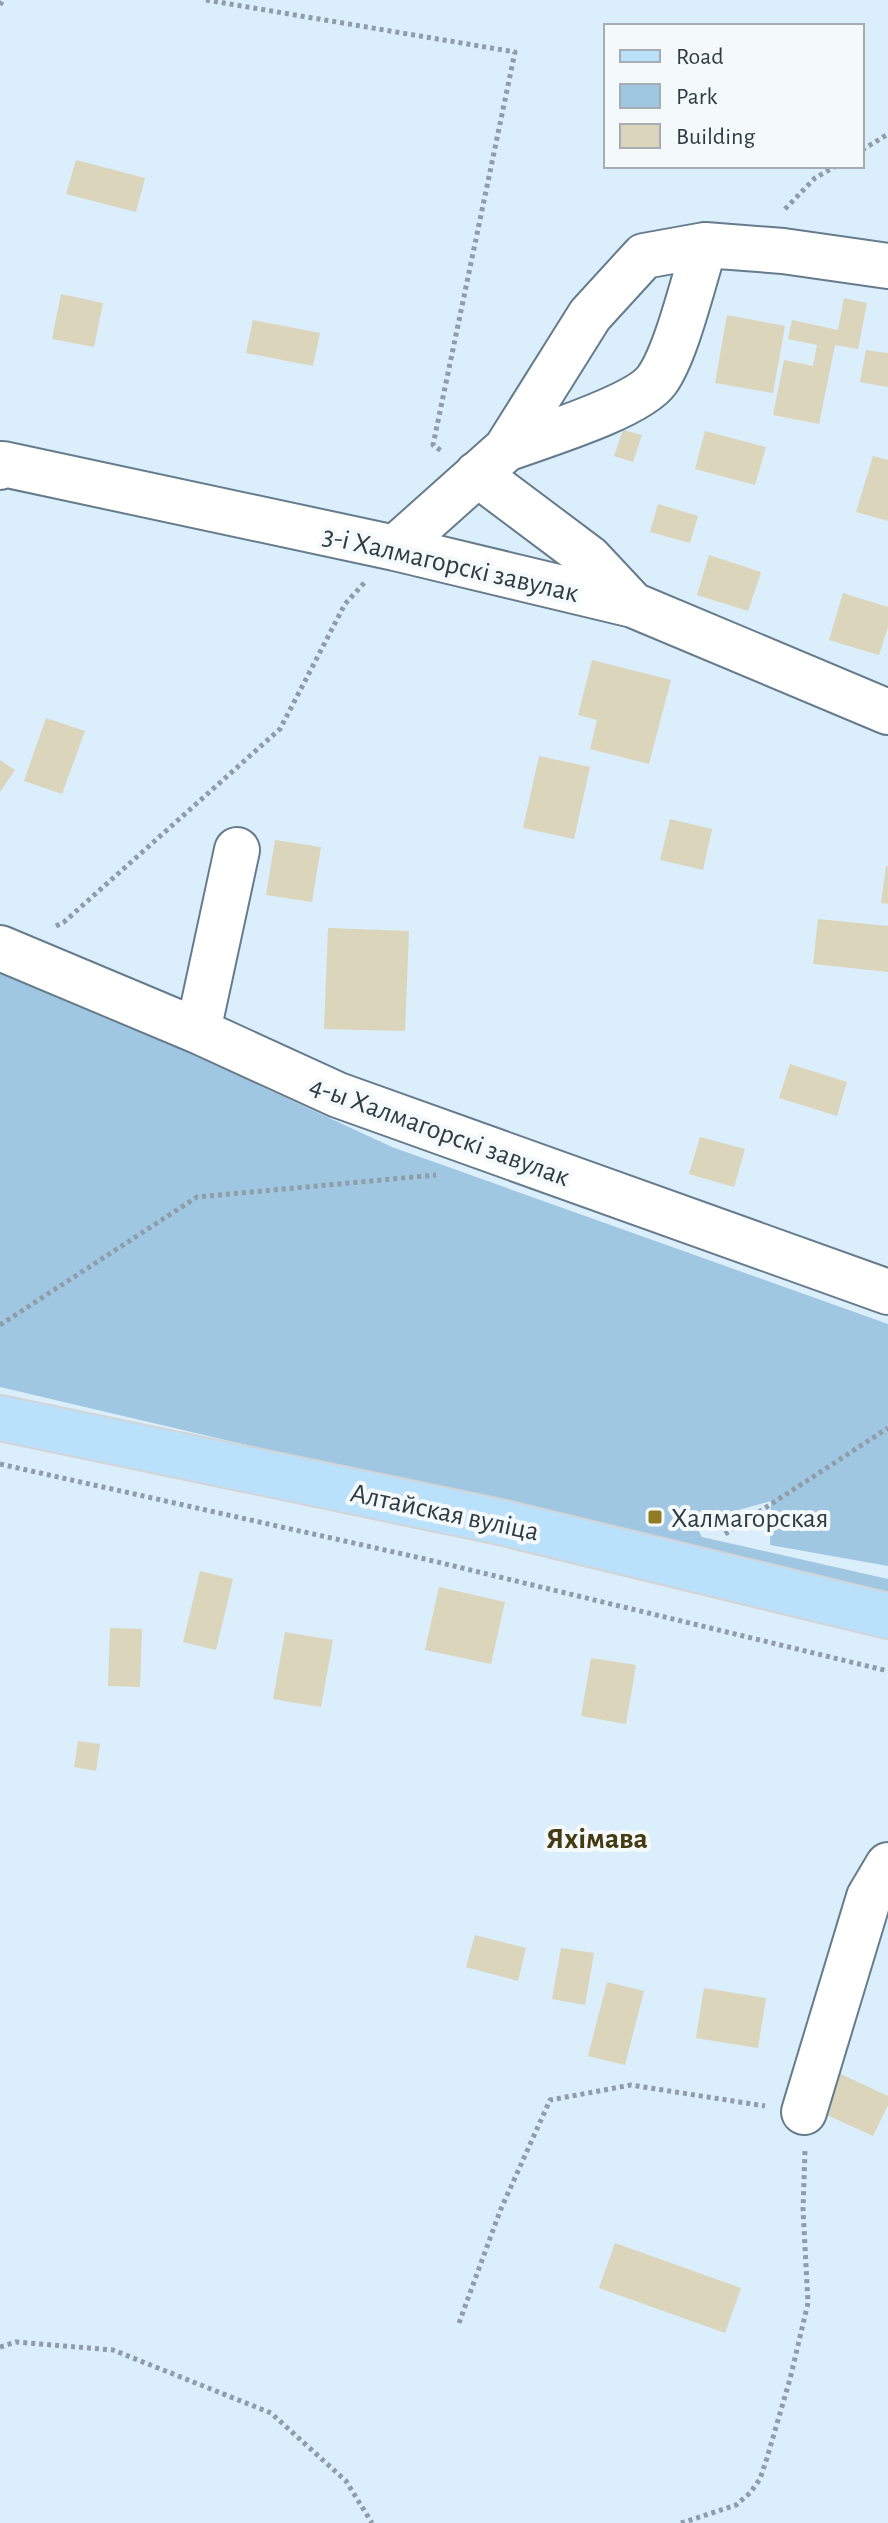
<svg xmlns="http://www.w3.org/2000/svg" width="888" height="2523" viewBox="0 0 888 2523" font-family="'Alegreya Sans',sans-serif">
  <rect width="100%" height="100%" fill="#daeefc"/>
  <path fill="#a0c7e2" d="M0 965 392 1147 888 1324V1566L770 1545 771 1501 694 1522 702 1537 888 1579V1596L0 1387Z"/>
  <path fill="#dbd5bb" d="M76 160 145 178 136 212 66 194Z
    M61 294 103 303 94 347 52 339Z
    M844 298 867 303 858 349 835 345 819 424 773 415 784 360 813 366 817 345 788 339 792 320 838 330Z
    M727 315 785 326 773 393 715 383Z
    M253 320 320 333 313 366 246 353Z
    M866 350 888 353V387L860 382Z
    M623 430 642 435 633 462 614 456Z
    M705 431 766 447 755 485 695 469Z
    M873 456 888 460V521L856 512Z
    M658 504 698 516 690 543 650 532Z
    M709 555 761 572 748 611 697 595Z
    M843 593 888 607V627L879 655 829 640Z
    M592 660 671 680 649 764 590 749 597 720 578 715Z
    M46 718 85 731 62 794 24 781Z
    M539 756 590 767 574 839 523 828Z
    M0 760 15 770 0 792Z
    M670 819 712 829 703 870 660 860Z
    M275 840 321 847 312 902 266 895Z
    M886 866H888V904L881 903Z
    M818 919 888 926V972L813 964Z
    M328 928 409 931 405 1031 324 1029Z
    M790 1064 847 1082 837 1116 779 1098Z
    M700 1137 745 1149 734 1187 689 1174Z
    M200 1571 233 1579 216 1650 183 1642Z
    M439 1587 505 1602 491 1664 425 1650Z
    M110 1628 142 1629 140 1687 108 1686Z
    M285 1632 333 1640 321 1707 273 1699Z
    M591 1658 636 1665 626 1724 581 1716Z
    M78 1741 100 1744 96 1771 74 1767Z
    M475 1935 526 1948 518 1981 466 1967Z
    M561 1948 594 1953 585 2005 552 1999Z
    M607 1982 644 1991 625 2065 588 2056Z
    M704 1988 766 1998 758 2048 696 2038Z
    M834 2071 888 2096V2105L873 2136 816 2110Z
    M615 2243 741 2288 725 2333 599 2288Z"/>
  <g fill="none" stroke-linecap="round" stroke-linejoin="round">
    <g stroke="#667c8c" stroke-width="48">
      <path id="minor" d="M506 449C541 436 638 407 657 380 677 352 693 281 705 245
        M0 467 3 464 395 548 633 605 888 712
        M477 474 589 558 633 605
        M395 548 506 449 590 315 644 256 705 245 783 251 888 266
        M0 948 198 1031 338 1095 888 1292
        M198 1031 237 850
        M804 2112 869 1897 888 1865"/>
    </g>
    <g stroke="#d2d4d5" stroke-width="48">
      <path id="major" d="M0 1418 500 1522 888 1616"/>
    </g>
    <path stroke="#8e9da8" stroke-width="5" stroke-dasharray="4 4" stroke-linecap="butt" d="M206 0 515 52 433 445 443 452
      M0 5 3 0
      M862 150 888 134
      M785 209 815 178 836 166
      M56 926 64 922 280 729 345 604 365 582
      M0 1325 197 1197 436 1175
      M0 1464 425 1559 888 1671
      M725 1534 888 1428
      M459 2323 500 2211 550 2100 631 2085 765 2106
      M0 2347 16 2342 113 2350 271 2413 346 2481 372 2523
      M681 2523 736 2505 750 2493 760 2479 767 2458 790 2379 808 2303 803 2209 805 2151"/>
    <use href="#minor" stroke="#fff" stroke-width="44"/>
    <use href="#major" stroke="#bae1fc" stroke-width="44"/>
  </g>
  <rect fill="#8f7b21" stroke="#f4f9fc" stroke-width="3" x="647" y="1509" width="16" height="16" rx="4"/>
  <g text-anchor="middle" stroke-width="8" stroke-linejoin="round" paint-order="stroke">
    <g font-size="28" fill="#313b42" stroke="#f4f9fc">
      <text transform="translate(451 563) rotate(13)" y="10">3-і Халмагорскі завулак</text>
      <text transform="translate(440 1130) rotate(20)" y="10">4-ы Халмагорскі завулак</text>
      <text transform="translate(445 1511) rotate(12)" y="10">Алтайская вуліца</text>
    </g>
    <g font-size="28" fill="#313b42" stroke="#f4f9fc" text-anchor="start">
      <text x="671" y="1527">Халмагорская</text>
    </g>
    <g font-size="30" font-weight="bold" fill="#453b12" stroke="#f4f9fc">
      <text x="597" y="1848">Яхімава</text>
    </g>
  </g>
  <rect x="604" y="24" width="260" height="144" fill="#f4f9fc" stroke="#a6adb2" stroke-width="2"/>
  <rect x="620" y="50" width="40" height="12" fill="#bae1fc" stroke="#a6adb2" stroke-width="2"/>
  <text x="676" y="64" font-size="24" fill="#313b42">Road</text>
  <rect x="620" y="84" width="40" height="24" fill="#a0c7e2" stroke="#a6adb2" stroke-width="2"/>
  <text x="676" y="104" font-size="24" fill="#313b42">Park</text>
  <rect x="620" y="124" width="40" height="24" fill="#dbd5bb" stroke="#a6adb2" stroke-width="2"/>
  <text x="676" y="144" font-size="24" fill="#313b42">Building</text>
</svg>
